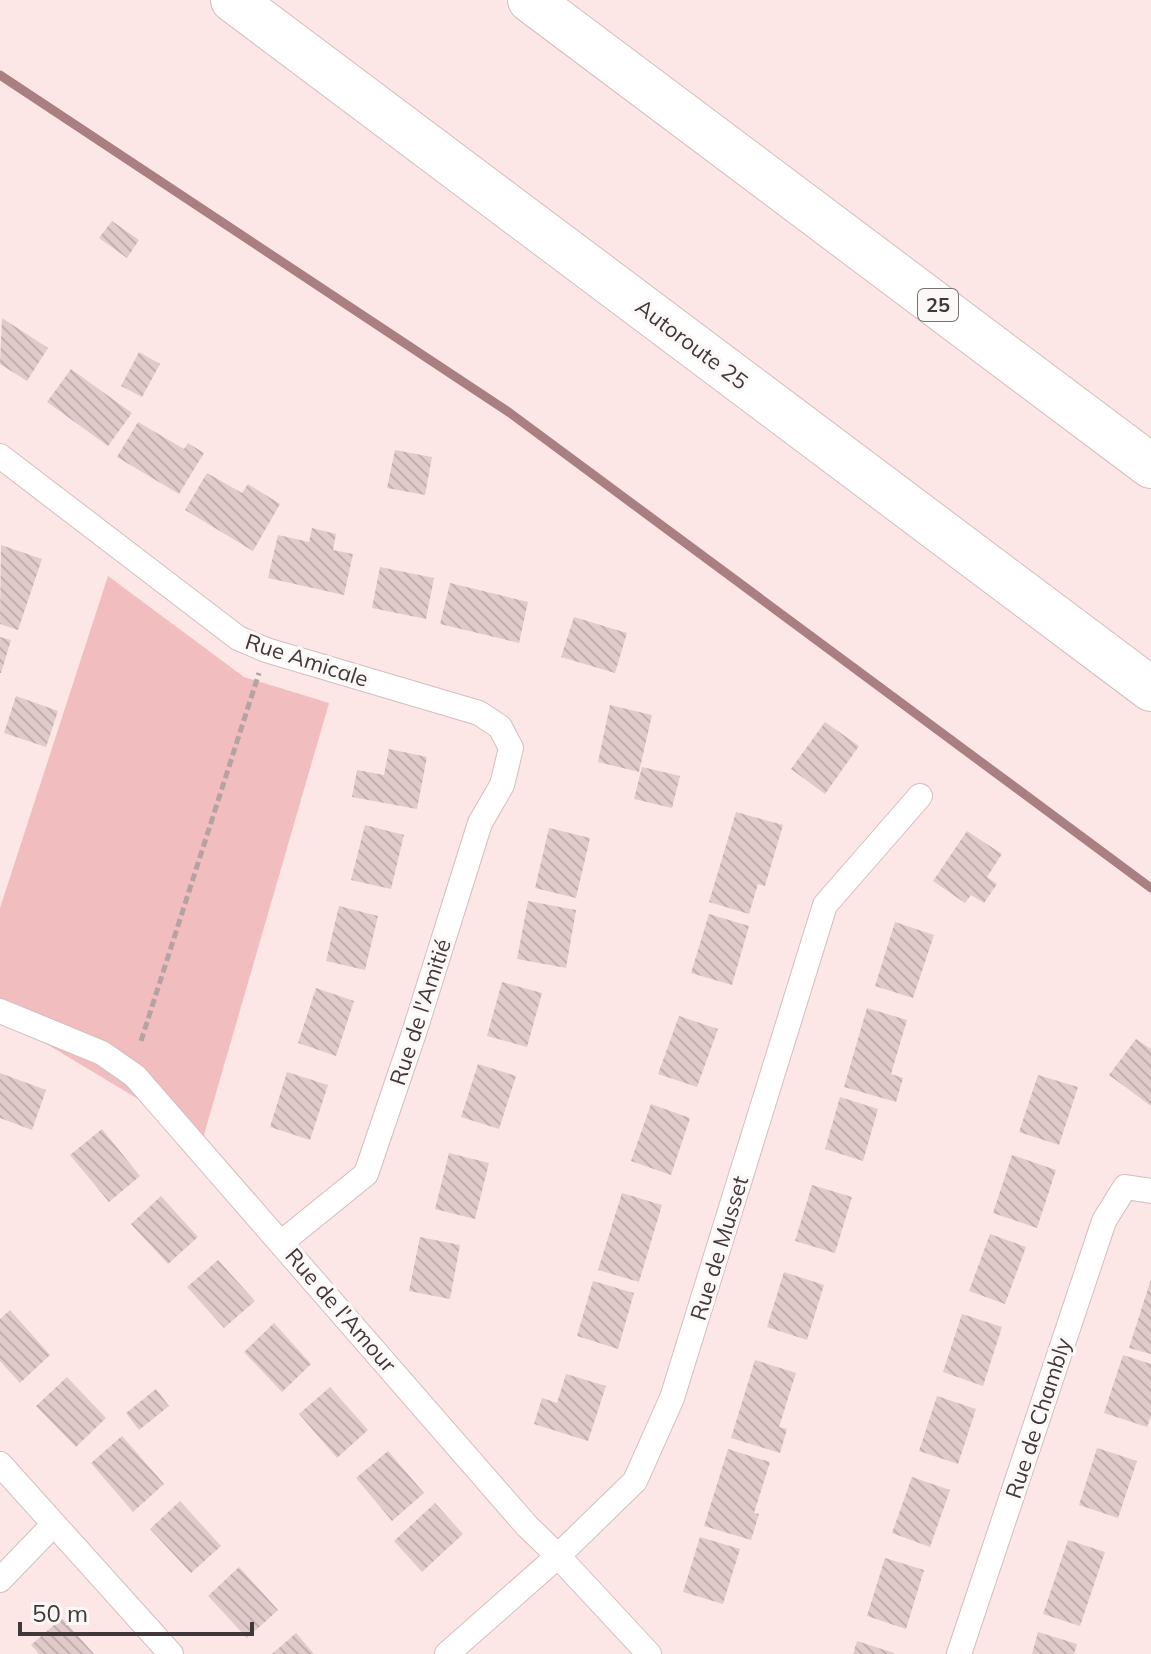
<svg xmlns="http://www.w3.org/2000/svg" width="1151" height="1654" viewBox="0 0 1151 1654" font-family="Mulish,sans-serif">
  <defs>
    <pattern id="building-back-hatch" width="6" height="6" patternUnits="userSpaceOnUse" patternTransform="scale(2)"><rect width="6" height="6" fill="#e1caca"/><path d="M-1 5l2 2M0 0l6 6M5-1l2 2" fill="none" stroke="#c2aeae"/></pattern>
  </defs>
  <rect width="100%" height="100%" fill="#fde6e6"/>
  <path fill="#f2bdbf" d="M108 576 244 677 329 703 203 1138 0 1016V908Z"/>
  <g fill="none" stroke-linecap="round" stroke-linejoin="round">
    <path stroke="#a97f81" stroke-width="9" d="M0 75 510 413 1151 888"/>
  </g>
  <path fill="url(#building-back-hatch)" d="M112 221 139 240 127 258 99 238Z
    M2 318 48 348 27 381 0 364Z
    M139 352 160 364 142 397 121 386Z
    M71 369 132 413 108 446 47 402Z
    M138 422 184 449 188 443 204 453 179 494 117 457Z
    M395 450 432 457 425 495 387 488Z
    M207 473 242 493 248 484 280 504 253 551 185 510Z
    M312 528 336 534 333 550 353 554 344 595 268 578 278 535 309 542Z
    M1 545 42 559 18 630 0 624Z
    M380 567 434 578 426 619 372 608Z
    M450 583 528 602 519 643 440 624Z
    M574 617 627 633 615 673 561 657Z
    M0 637 11 640 1 673H0Z
    M16 696 58 711 46 747 4 733Z
    M610 705 652 715 639 772 598 762Z
    M825 722 859 746 825 794 791 769Z
    M389 749 427 757 417 809 352 797 357 770 384 775Z
    M642 767 680 776 672 808 634 799Z
    M736 812 783 825 765 886 758 884 749 914 709 902Z
    M365 825 404 835 391 889 351 880Z
    M549 828 590 838 576 898 535 888Z
    M967 831 1002 854 987 877 997 884 984 903 971 895 965 903 933 881Z
    M528 901 576 910 566 968 517 959Z
    M339 906 378 916 365 970 326 961Z
    M709 914 749 926 732 985 691 973Z
    M895 922 934 935 913 998 875 986Z
    M502 982 542 993 527 1047 487 1036Z
    M316 988 354 1001 336 1056 298 1043Z
    M867 1008 907 1020 891 1074 903 1078 896 1102 844 1087Z
    M679 1016 718 1029 697 1087 658 1074Z
    M1136 1039 1151 1049V1106L1109 1075Z
    M478 1064 516 1076 499 1129 461 1117Z
    M287 1072 328 1085 310 1140 270 1127Z
    M0 1073 46 1090 32 1130 0 1118Z
    M1038 1075 1078 1087 1059 1145 1019 1132Z
    M840 1097 878 1109 863 1161 825 1149Z
    M651 1104 690 1118 671 1175 631 1161Z
    M102 1129 140 1176 109 1202 70 1155Z
    M449 1153 489 1163 475 1219 435 1209Z
    M1012 1155 1056 1170 1037 1228 993 1213Z
    M812 1185 852 1197 835 1253 795 1241Z
    M622 1193 662 1205 639 1282 598 1270Z
    M161 1196 198 1237 168 1264 131 1224Z
    M990 1234 1026 1247 1005 1304 969 1291Z
    M420 1237 460 1245 450 1299 409 1291Z
    M218 1260 255 1301 224 1328 187 1287Z
    M784 1272 824 1285 807 1340 767 1327Z
    M1151 1279V1354L1129 1348Z
    M593 1281 634 1293 618 1349 577 1336Z
    M10 1310 50 1355 20 1383 0 1361V1319Z
    M962 1314 1002 1327 983 1386 943 1372Z
    M274 1323 311 1364 282 1392 244 1352Z
    M1123 1355 1151 1364V1416L1147 1427 1104 1413Z
    M755 1360 796 1373 779 1427 787 1429 780 1453 731 1438Z
    M566 1374 606 1386 588 1441 534 1424 542 1398 557 1403Z
    M67 1377 106 1418 76 1447 36 1406Z
    M330 1387 368 1430 337 1458 299 1414Z
    M156 1389 169 1406 139 1430 126 1413Z
    M937 1396 976 1409 958 1464 919 1451Z
    M122 1436 164 1484 133 1512 91 1463Z
    M1097 1448 1137 1461 1118 1518 1079 1505Z
    M728 1449 770 1462 754 1513 759 1514 751 1540 704 1526Z
    M388 1451 424 1493 392 1521 356 1478Z
    M912 1477 950 1490 930 1547 892 1533Z
    M180 1501 221 1546 191 1573 150 1529Z
    M435 1503 463 1534 422 1572 394 1541Z
    M700 1537 740 1549 723 1604 683 1592Z
    M1068 1540 1105 1552 1080 1626 1043 1614Z
    M885 1558 924 1570 906 1629 867 1616Z
    M239 1567 278 1610 247 1638 208 1596Z
    M62 1618 94 1654H39L31 1645Z
    M1038 1632 1077 1644 1074 1654H1032Z
    M296 1633 314 1654H272Z
    M857 1641 894 1653V1654H853Z"/>
  <g fill="none" stroke-linecap="round" stroke-linejoin="round">
    <g stroke="#d4bdbe" stroke-width="26">
      <path id="minor" d="M0 456 238 638 266 650 479 713 500 727 511 748 502 785 480 823 414 1033 366 1174 282 1242
        M0 1011 102 1053 135 1076 527 1526 558 1556 649 1654
        M0 1464 171 1654
        M0 1580 53 1525
        M447 1654 558 1556 635 1481 672 1398 825 905 920 796
        M959 1654 1104 1221 1125 1187 1151 1191"/>
    </g>
    <g stroke="#d4bdbe" stroke-width="46">
      <path id="motorway" d="M233 0 1151 689
        M530 0 1151 466"/>
    </g>
    <path stroke="#b5a3a3" stroke-width="5" stroke-dasharray="8 4" stroke-linecap="butt" d="M141 1041 259 673"/>
    <use href="#minor" stroke="#fff" stroke-width="24"/>
    <use href="#motorway" stroke="#fff" stroke-width="44"/>
  </g>
  <g text-anchor="middle" stroke-width="7" stroke-linejoin="round" paint-order="stroke">
    <rect fill="#fdf8f8" stroke="#797272" stroke-width="2" x="918" y="289" width="40" height="32" rx="6"/>
    <g font-size="20" font-weight="bold" fill="#413839">
      <text x="938" y="312">25</text>
    </g>
    <g font-size="22" fill="#413839" stroke="#fdf8f8">
      <text transform="translate(692 344) rotate(37)" y="8">Autoroute 25</text>
      <text transform="translate(307 660) rotate(18)" y="8">Rue Amicale</text>
      <text transform="translate(420 1012) rotate(-72)" y="8">Rue de l'Amitié</text>
      <text transform="translate(719 1248) rotate(-73)" y="8">Rue de Musset</text>
      <text transform="translate(341 1310) rotate(49)" y="8">Rue de l'Amour</text>
      <text transform="translate(1038 1418) rotate(-72)" y="8">Rue de Chambly</text>
    </g>
  </g>
  <path d="M20 1622v12h232v-12" fill="none" stroke="#413839" stroke-width="4"/>
  <text x="32" y="1622" font-size="24" fill="#413839" stroke="#fdf8f8" stroke-width="6" paint-order="stroke">50 m</text>
</svg>
